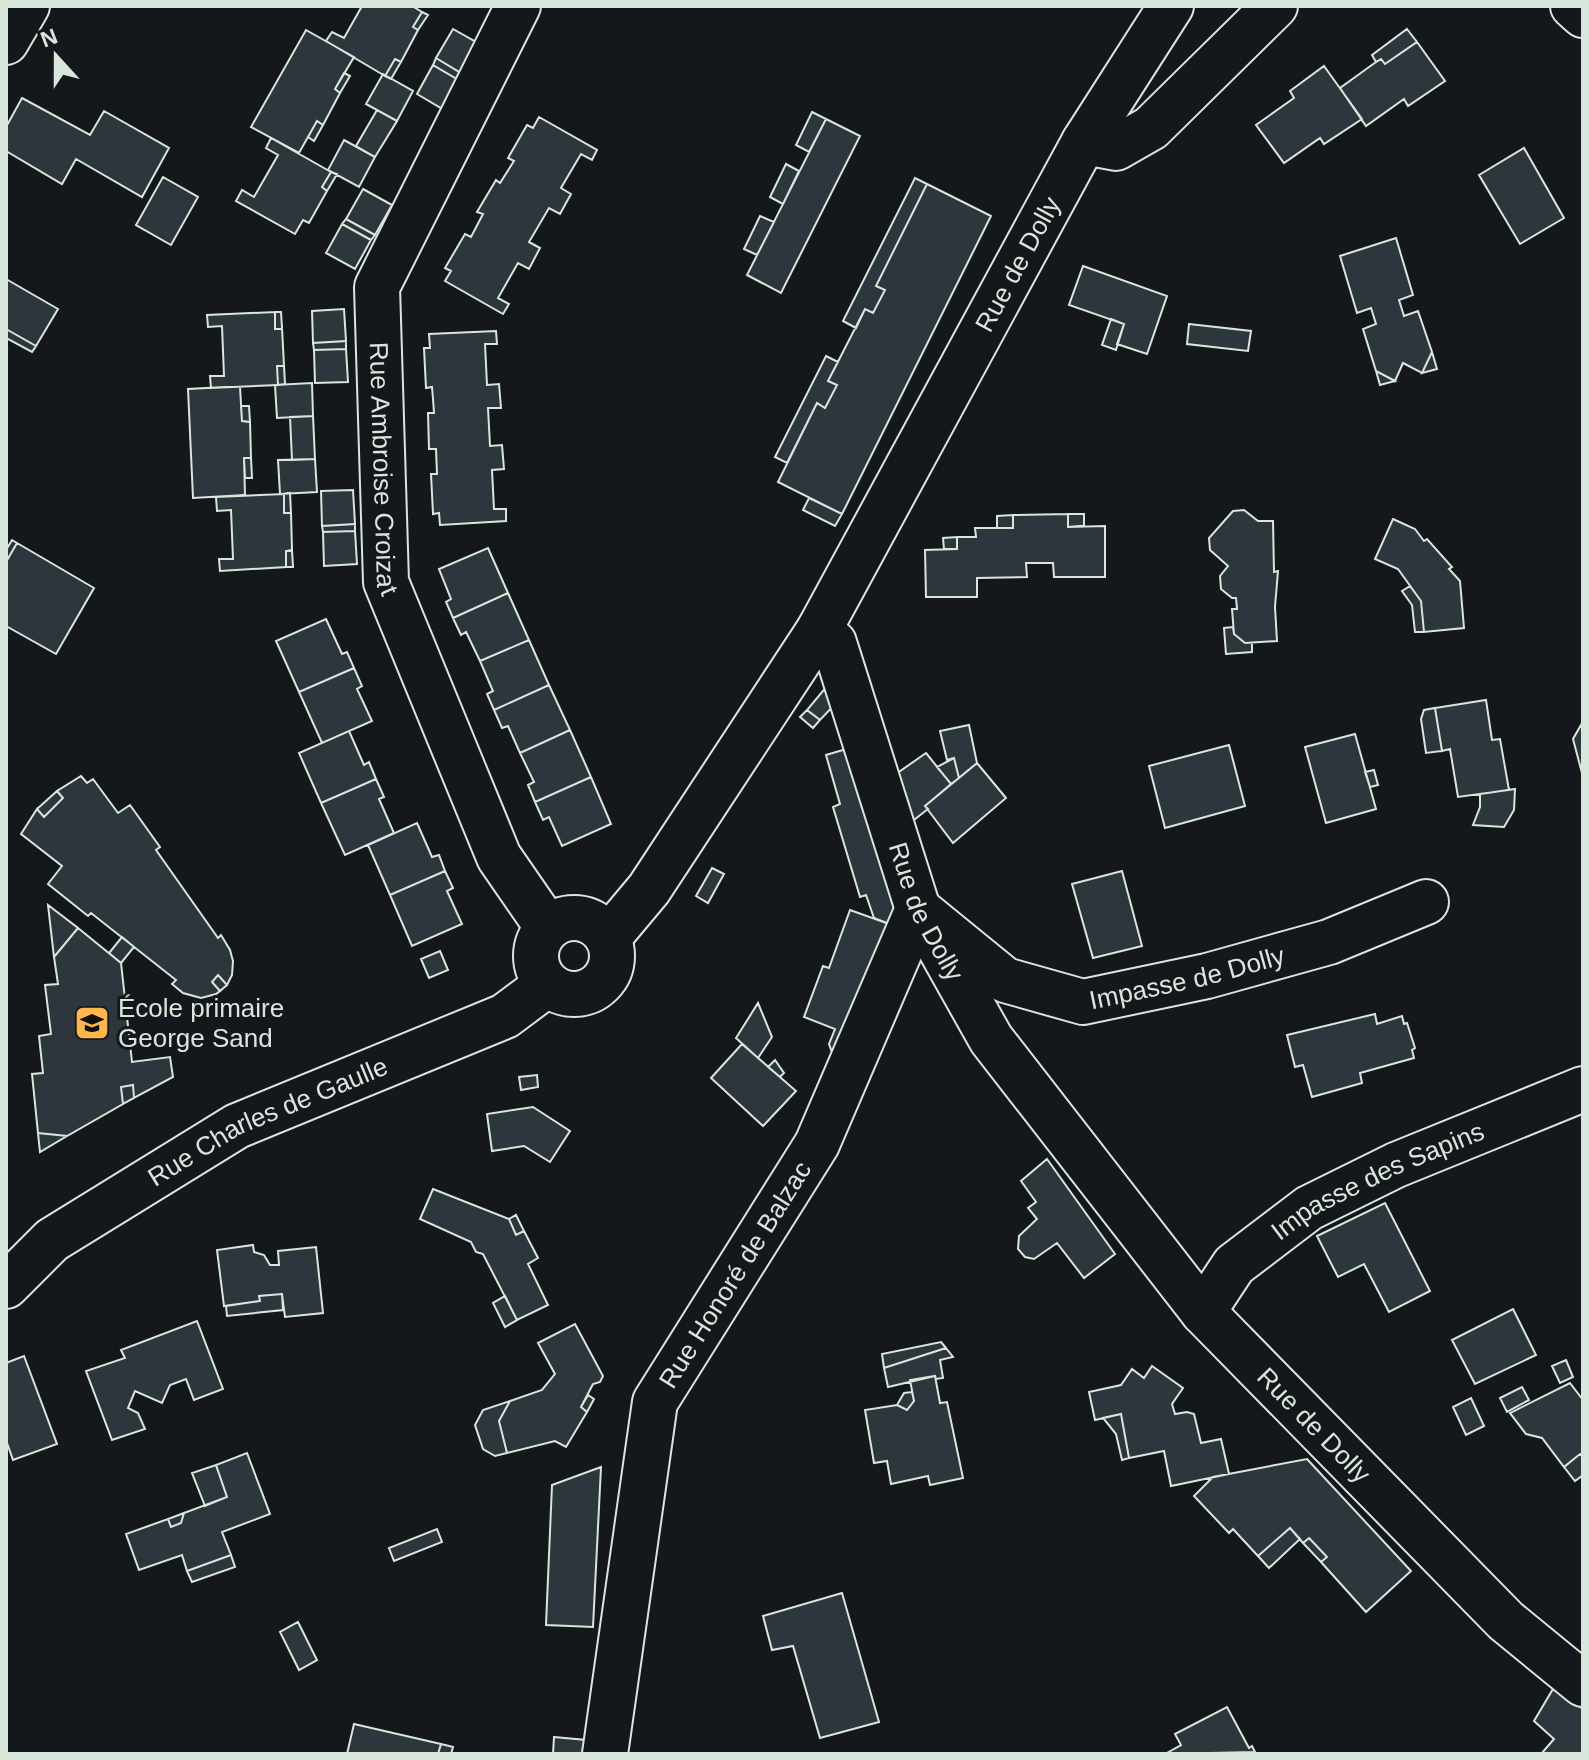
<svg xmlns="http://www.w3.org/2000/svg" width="1589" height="1760" viewBox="0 0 1589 1760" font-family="Helvetica,sans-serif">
  <rect width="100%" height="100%" fill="#14181c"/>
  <path fill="#2c363c" stroke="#d8e6dc" stroke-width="2" d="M362 6H412L422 12 413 27 418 30 401 62 395 59 385 76 326 41 332 32 344 38Z
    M422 12 428 15 418 30 413 27Z
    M453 29 483 46 466 76 436 58Z
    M1407 29 1417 42 1385 64 1381 59 1376 62 1372 55Z
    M306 30 354 57 335 89 340 93 323 125 317 121 299 153 251 127Z
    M1417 42 1445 81 1408 106 1404 99 1366 126 1340 88 1376 62 1381 59 1385 64Z
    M436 58 466 76 462 82 433 65Z
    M395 59 401 62 391 79 385 76Z
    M433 65 462 82 446 111 417 94Z
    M1324 66 1362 119 1324 144 1320 138 1284 163 1256 125 1294 98 1290 91Z
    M344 73 350 76 340 93 335 89Z
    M383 74 413 91 397 121 366 104Z
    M22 98 90 135 104 111 169 148 142 197 76 159 62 184 6 151V127Z
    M377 110 397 121 375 157 356 146Z
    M812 112 826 119 809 152 796 145Z
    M539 117 597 150 592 160 581 154 561 188 571 194 560 214 549 208 529 242 540 248 529 269 518 263 498 298 509 304 503 314 445 281 451 271 445 268 465 234 471 237 483 214 477 212 496 180 500 183 514 161 508 158 527 125 533 128Z
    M826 119 860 136 781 293 747 275Z
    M317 121 323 125 314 141 308 137Z
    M271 138 331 172 322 187 327 191 309 223 303 220 295 234 236 201 242 190 254 197 278 155 266 148Z
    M344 140 375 157 359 187 328 170Z
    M1524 148 1564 218 1520 244 1479 175Z
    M786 164 799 171 783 204 770 197Z
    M331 172 337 174 327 191 322 187Z
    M163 177 198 197 171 245 136 225Z
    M915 178 927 184 876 286 885 290 873 313 865 309 856 328 843 321Z
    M927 184 991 216 842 514 778 482 817 403 825 408 837 385 828 381 865 309 873 313 885 290 876 286Z
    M363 189 392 205 375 235 346 219Z
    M760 216 774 222 757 255 744 249Z
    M346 219 375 235 371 240 342 224Z
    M342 224 371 240 355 269 326 253Z
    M1396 238 1413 295 1399 300 1404 316 1418 311 1432 352 1422 373 1403 363 1395 381 1376 371 1363 329 1376 324 1371 308 1357 313 1340 256Z
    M1083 266 1167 296 1147 354 1117 344 1124 324 1069 305Z
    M6 279 58 309 36 346 6 329Z
    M344 309 346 341 313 343 312 311Z
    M275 312V329L282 328 284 366H277L278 385 211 388 210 376H224L222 326 208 327 207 315Z
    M275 312H281L282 328 275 329Z
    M1111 319 1124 324 1116 350 1102 345Z
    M1189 324 1251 331 1248 351 1187 344Z
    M6 329 36 346 32 352 6 338Z
    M496 331 497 344H485L487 385 499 384 501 408H488L490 446 502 445 504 469 492 470 494 509H506V521L440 525 439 513 433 514 431 474H437L436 449H429L428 413H434L433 399 432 387 426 388 424 348H430L429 334Z
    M346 341V349L314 350 313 343Z
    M346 349 348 382 315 383 314 350Z
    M1432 352 1437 369 1422 373Z
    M826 356 838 362 828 381 837 385 825 408 817 403 787 463 775 457Z
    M277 366H284L285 384 278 385Z
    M1376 371 1395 381 1380 385Z
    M312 383 313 416 277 418 275 385Z
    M225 387H240L242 421 250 422 251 458H244L245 495 193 498 188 389Z
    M241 406H249L250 422 242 421Z
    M313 416 315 459 292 460 290 417Z
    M244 458H251L252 478H245Z
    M315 459 317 492 280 494 278 460Z
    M353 490 355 524 322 526 321 491Z
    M290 493 291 513H284V494Z
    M284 494V513H291L292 550 286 551V567L220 571 219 559H233L231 510 217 511 216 497Z
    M809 498 842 514 835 526 803 510Z
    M1244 510 1258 521H1273L1274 572 1278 571 1275 607 1277 641 1245 643 1234 634 1232 609H1237L1236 598H1232L1221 589 1220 576 1228 566 1210 550 1209 538 1233 511Z
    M1068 514H1084V526L1068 527Z
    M1068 514V527L1105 526V577H1054L1053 563H1026L1027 577 977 578V597H926L925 550 957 549V537H976L975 528H1013V515Z
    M1013 515V528H997V516Z
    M1393 519 1415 529 1424 541 1427 539 1452 567 1449 569 1460 581 1464 628 1424 632 1421 601 1398 569 1375 559Z
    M355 524V531L323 532 322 526Z
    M355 531 357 564 324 566 323 532Z
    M957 537V549H944L943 538Z
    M12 540 17 543 6 562V550Z
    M17 543 94 588 56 654 6 626V562Z
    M488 548 508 593 453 618 446 602 451 599 439 569Z
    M292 550 293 567H286V551Z
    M1410 586 1421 601 1424 632H1415L1412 605 1402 591Z
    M508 593 529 640 480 661 466 632 461 635 453 618Z
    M326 619 342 654 347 652 354 668 299 692 276 641Z
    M1233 627 1234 634 1245 643H1252V652L1226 654 1224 628Z
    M529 640 549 685 494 710 487 694 493 691 480 661Z
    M354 668 362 686 357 689 372 721 322 743 299 692Z
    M832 680 839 700 820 720 807 710Z
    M549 685 570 730 520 753 508 726 502 728 494 710Z
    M1486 700 1492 740 1500 739 1509 790 1458 797 1450 749 1442 751 1435 708Z
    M1435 708 1442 751 1426 753 1421 719 1424 710Z
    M807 710 820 720 813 728 800 717Z
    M969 725 977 763 959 778 954 758 947 760 940 731Z
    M1581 725 1583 731V777L1573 739Z
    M570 730 591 777 535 802 528 785 534 782 520 753Z
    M349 731 364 765 369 762 376 779 321 803 299 753Z
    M1355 734 1376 809 1326 823 1305 747Z
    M1229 745 1245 806 1165 828 1149 766Z
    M853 747 898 894 892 925 874 918 866 895 860 897 833 807 840 804 826 755Z
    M926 753 951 784 925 806 928 809 901 830 886 781Z
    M954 758 959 778 951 784 937 767Z
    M977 763 1006 798 953 843 925 806Z
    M1374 770 1378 785 1370 787 1365 772Z
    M81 776 87 783 93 779 118 813 130 805 160 847 156 850 218 938 221 935 230 950 233 961 232 975 227 985 218 975 212 982 220 991 216 994 201 998 183 993 172 984 176 980 91 913 88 916 48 884 62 866 21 834 37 809 44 817 63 798 57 791Z
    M591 777 611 824 562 846 549 817 543 820 535 802Z
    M376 779 384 797 379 799 394 833 345 855 321 803Z
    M1515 789 1514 810 1504 827 1473 825 1480 807V794Z
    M57 791 63 798 44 817 37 809Z
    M417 823 432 857 439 855 445 871 390 895 368 845Z
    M712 868 724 874 708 903 696 896Z
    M445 871 453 888 447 891 462 924 412 946 390 895Z
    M1122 871 1142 946 1093 958 1072 884Z
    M48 905 78 928 54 957Z
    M850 910 892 925 833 1055 829 1044 835 1029 804 1017 823 966 829 968Z
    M78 928 121 963 132 1062 170 1057 173 1077 134 1098 133 1085 121 1087 123 1104 67 1136 38 1133 32 1074 43 1073 39 1036 51 1034 45 985 58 984 54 957Z
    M122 937 134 947 121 963 109 953Z
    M440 951 448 970 429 978 421 959Z
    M218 975 227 985 220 991 212 982Z
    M758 1003 772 1037 758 1058 736 1038Z
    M1375 1014 1377 1024 1402 1016 1404 1024 1407 1023 1415 1048 1412 1050 1414 1058 1360 1073 1362 1083 1312 1097 1303 1065 1295 1067 1287 1035Z
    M742 1044 796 1091 763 1126 711 1078Z
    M775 1060 784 1073 780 1077 768 1067Z
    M537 1075 538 1087 521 1090 519 1077Z
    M133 1085 134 1098 123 1104 121 1087Z
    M533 1107 570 1131 550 1162 524 1146 492 1151 487 1114Z
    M38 1133 67 1136 40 1152Z
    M1047 1159 1115 1254 1084 1278 1057 1243 1034 1259 1025 1257 1018 1249 1019 1236 1037 1219 1028 1208 1036 1202 1021 1181Z
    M433 1189 509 1219 516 1235 524 1231 538 1258 528 1264 548 1305 517 1320 483 1254 476 1252 471 1242 420 1219Z
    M1385 1203 1430 1291 1389 1312 1364 1264 1338 1277 1317 1236Z
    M516 1215 524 1231 516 1235 509 1219Z
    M253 1245 254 1252 264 1255 270 1265H279L278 1251 316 1247 323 1313 285 1317 282 1294 259 1296 260 1301 224 1306 217 1250Z
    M282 1294 283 1310 227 1316 226 1306 260 1301 259 1296Z
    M505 1296 517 1320 505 1327 493 1303Z
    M1513 1309 1536 1355 1475 1384 1452 1340Z
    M197 1321 223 1389 194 1400 186 1379 170 1385 162 1403 135 1391 128 1408 138 1413 145 1429 112 1440 86 1371 125 1358 121 1350Z
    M575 1324 603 1376 600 1382 593 1384 581 1407 587 1412 566 1447 555 1441 507 1453 499 1421 510 1401 542 1390 555 1374 538 1343Z
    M941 1342 946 1348 884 1368 882 1354Z
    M946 1348 953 1357 940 1360 943 1378 936 1379 935 1376 888 1387 884 1368Z
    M24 1356 57 1444 13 1460 6 1440V1363Z
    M1566 1360 1573 1377 1560 1383 1552 1366Z
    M1152 1366 1183 1388 1172 1404 1175 1414 1187 1412 1194 1414 1201 1443 1221 1439 1229 1474 1171 1486 1164 1451 1129 1458 1121 1414 1095 1420 1089 1392 1121 1385 1132 1369 1144 1378Z
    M935 1376 940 1403 947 1402 963 1478 930 1485 928 1476 891 1484 887 1461 874 1463 865 1410 897 1405 907 1410 914 1401 910 1380Z
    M1570 1383 1583 1400V1457L1580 1454 1564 1467 1542 1438 1526 1434 1510 1413Z
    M1522 1387 1529 1400 1507 1412 1500 1398Z
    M912 1392 914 1401 907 1410 897 1405 904 1393Z
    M588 1395 594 1399 587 1412 581 1407Z
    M1471 1398 1484 1426 1466 1435 1453 1407Z
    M510 1401 499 1421 507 1453 495 1456 483 1449 475 1425 483 1410Z
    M1121 1414 1129 1458 1122 1460 1116 1434 1103 1418Z
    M247 1453 270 1514 222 1532 231 1555 187 1571 182 1555 139 1570 126 1534 168 1519 171 1527 181 1523 184 1513 227 1497 216 1465Z
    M1580 1454 1583 1457V1475L1575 1481 1564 1467Z
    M1307 1459 1411 1571 1366 1612 1321 1562 1327 1557 1309 1538 1303 1543 1290 1528 1258 1556 1233 1529 1229 1533 1194 1496 1213 1477Z
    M216 1465 227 1497 205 1506 192 1473Z
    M601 1467 593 1627 546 1625 552 1485Z
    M184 1513 181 1523 171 1527 168 1519Z
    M1290 1528 1300 1539 1269 1568 1258 1556Z
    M437 1529 442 1542 394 1561 389 1548Z
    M1309 1538 1327 1557 1321 1562 1303 1543Z
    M231 1555 235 1567 192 1582 187 1571Z
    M842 1593 879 1722 820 1738 793 1646 772 1650 763 1616Z
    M298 1622 317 1660 299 1670 280 1632Z
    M1553 1689 1583 1709V1754H1541L1554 1739 1534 1721Z
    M1227 1707 1249 1748 1252 1746 1255 1752 1165 1754 1181 1745 1175 1734Z
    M354 1724 441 1744 438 1754H347Z
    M554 1737 586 1740 585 1754H553Z
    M441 1744 453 1747 451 1754H438Z"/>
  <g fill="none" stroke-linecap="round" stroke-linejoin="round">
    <g stroke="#d8e6dc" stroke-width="48">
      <g id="minor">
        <path id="s1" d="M518 6 377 287 386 582 499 857 548 928"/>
        <path d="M1573 6 1583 15"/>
        <path d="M6 42 27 6"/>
        <path d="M1084 142 1116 148 1151 128 1275 6"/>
        <path id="s2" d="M819 630 834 643 918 909 991 1039 1203 1312 1506 1621 1583 1684"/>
        <circle cx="574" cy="956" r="38"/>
        <path id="s3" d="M608 938 649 889 819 630 1084 142 1171 6"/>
        <path id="s4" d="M6 1286 52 1240 237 1126 505 1016 548 984"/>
        <path id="s5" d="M1203 1312 1234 1265 1309 1208 1396 1165 1583 1089"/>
        <path id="s6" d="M605 1754 655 1402 817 1144 918 909 1005 980 1083 1002 1207 976 1329 942 1426 902"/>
      </g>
    </g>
    <use href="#minor" stroke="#14181c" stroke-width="44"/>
  </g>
  <defs>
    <g id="school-square" transform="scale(1.8)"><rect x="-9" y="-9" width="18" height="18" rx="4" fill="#ffb74d" stroke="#14181c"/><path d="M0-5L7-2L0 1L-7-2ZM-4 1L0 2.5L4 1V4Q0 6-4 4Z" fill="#111"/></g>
  </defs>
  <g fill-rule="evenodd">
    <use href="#school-square" x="92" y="1023"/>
  </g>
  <g text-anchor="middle" stroke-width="6" stroke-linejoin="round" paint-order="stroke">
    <g font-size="26" fill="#d8e6dc" stroke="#14181c">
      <text dy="9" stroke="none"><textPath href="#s3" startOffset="790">Rue de Dolly</textPath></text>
      <text dy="9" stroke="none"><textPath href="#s1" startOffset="496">Rue Ambroise Croizat</textPath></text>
      <text dy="9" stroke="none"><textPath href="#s2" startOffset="304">Rue de Dolly</textPath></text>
      <text dy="9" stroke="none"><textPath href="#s6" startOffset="1216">Impasse de Dolly</textPath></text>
      <text dy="9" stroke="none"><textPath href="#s4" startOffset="312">Rue Charles de Gaulle</textPath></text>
      <text dy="9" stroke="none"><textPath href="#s5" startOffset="224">Impasse des Sapins</textPath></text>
      <text dy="9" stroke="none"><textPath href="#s6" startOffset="506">Rue Honoré de Balzac</textPath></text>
      <text dy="9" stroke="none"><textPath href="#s2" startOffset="952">Rue de Dolly</textPath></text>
    </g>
    <g font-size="26" fill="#d8e6dc" stroke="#14181c" text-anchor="start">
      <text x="118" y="1017">École primaire<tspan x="118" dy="30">George Sand</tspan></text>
    </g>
  </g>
  <rect width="1589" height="1760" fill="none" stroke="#d8e6dc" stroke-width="16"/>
  <g transform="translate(56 56) rotate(339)" stroke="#14181c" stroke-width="6" paint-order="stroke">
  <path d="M0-6L14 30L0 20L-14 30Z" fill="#d8e6dc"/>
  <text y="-12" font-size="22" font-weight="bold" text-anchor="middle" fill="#d8e6dc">N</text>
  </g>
</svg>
